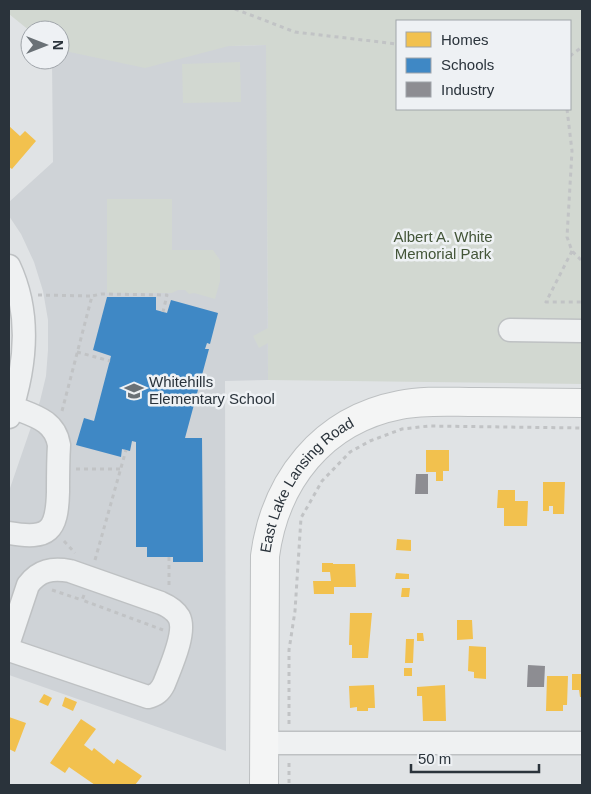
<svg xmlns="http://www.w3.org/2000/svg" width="591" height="794" viewBox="0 0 591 794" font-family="Arial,sans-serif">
  <rect width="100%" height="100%" fill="#e0e3e5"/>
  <path fill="#cfd3d7" d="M267 45 268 380 225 381 226 751 9 675V491L40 401 46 376 48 350V320L43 291 34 262 21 234 9 216V202L53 162 52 60H60V48Z"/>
  <path fill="#d2d8d1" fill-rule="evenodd" d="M9 9H582V384L268 380V343L259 348 253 336 268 328 266 45 229 46 145 68 60 50V30L30 31 9 14ZM397 21H570V109H397Z
    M240 62 241 102 183 103 182 64Z
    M107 199H172V250H213L220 260V281L215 299 194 293 189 294 185 290H178L172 293H107Z"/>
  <path fill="#f2c14e" d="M9 126 20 136 25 131 36 141 12 169 9 167Z
    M426 450H449V471H443V481H436V472H426Z
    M543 482H565L564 514H553V506H549V511H543Z
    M498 490H515V501H528L527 526H504V508H497Z
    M397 539 411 540V551L396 550Z
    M322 563H333V564H355L356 587H334V594H314L313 581H331L330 572H322Z
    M396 573 409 574V579H395Z
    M402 588H410L409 597H401Z
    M350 613H372L368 658H352V645H349Z
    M457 620H472L473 639 457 640Z
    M417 633H423L424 641H417Z
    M406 639H414L413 663H405Z
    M469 646 486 647V679L474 678V672L468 671Z
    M404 668H412V676H404Z
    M572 674H582V697H580L579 690H572Z
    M547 676H568L567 705H563V711H546Z
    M374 685 375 708H368V711H357V707L350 708 349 686Z
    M445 685 446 721H423L422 696H417V687Z
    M44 694 52 698 48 706 39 702Z
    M65 697 77 702 73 711 62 706Z
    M9 717 26 723 15 752 9 749Z
    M81 719 96 729 84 745 92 751 94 748 114 764 117 759 142 776 135 785H95L69 767 65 773 50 763Z"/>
  <path fill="#3f88c5" d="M107 297H156V310L167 313 171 300 218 313 210 344 207 343 205 349H209L185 438H202L203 562H173V557H147V547H136V442L132 441 130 451 122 449 121 457 76 445 84 418 94 421 111 356 93 350Z"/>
  <path fill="#8d8d92" d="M416 474H428V494H415Z
    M528 665 545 666 544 687H527Z"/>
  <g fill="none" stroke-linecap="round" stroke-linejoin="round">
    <g stroke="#bec1c3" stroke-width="25">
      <path id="minor" d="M9 266C32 315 26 367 9 417
        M510 330 582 331
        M9 533C49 540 57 531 58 492 58 476 58 461 59 445 55 420 34 416 12 407
        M9 642 28 585C39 570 52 568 70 571L161 603C168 606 175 610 179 617 187 632 170 668 164 684 160 692 156 695 148 697L9 650
        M264 743H582"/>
    </g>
    <g stroke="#bdc0c2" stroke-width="30">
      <g id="major">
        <path id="s1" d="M264 785 265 556C275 481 322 420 400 405 424 400 450 402 476 402 511 402 547 403 582 403"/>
      </g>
    </g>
    <path stroke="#c1c3c5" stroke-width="3" stroke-dasharray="4 4" stroke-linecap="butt" d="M235 9 295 32 397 44
      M570 56 582 47
      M567 109 572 151 567 237 572 251 582 261
      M572 251 546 302H582
      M38 295 92 296
      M77 352 110 361
      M62 411 92 296 101 294 167 295 163 312
      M76 469H121
      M64 541 75 553
      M169 557V586
      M95 560 126 450
      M52 590 82 600
      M84 595 82 600 163 630
      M289 724V650L295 611 301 518 322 481 350 452 370 441 402 429 429 426 582 428
      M289 763V785"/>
    <use href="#minor" stroke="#eff1f2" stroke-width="22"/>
    <use href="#major" stroke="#f4f5f5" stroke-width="28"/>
  </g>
  <defs>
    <g id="school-bare" transform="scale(1.5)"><path d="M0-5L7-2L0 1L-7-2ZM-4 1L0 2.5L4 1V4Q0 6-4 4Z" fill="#6a7176" stroke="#eef1f4" stroke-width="2.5" paint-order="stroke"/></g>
  </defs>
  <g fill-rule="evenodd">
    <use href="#school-bare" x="134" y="391"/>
  </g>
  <g text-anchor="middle" stroke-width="5" stroke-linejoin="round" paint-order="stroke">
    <g font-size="15" fill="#435538" stroke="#eef1f4">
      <text x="443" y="242">Albert A. White<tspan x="443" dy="17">Memorial Park</tspan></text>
    </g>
    <g font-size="15" fill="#2a333b" stroke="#eef1f4" text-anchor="start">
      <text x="149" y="387">Whitehills<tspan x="149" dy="17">Elementary School</tspan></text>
    </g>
    <g font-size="15" fill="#2a333b" stroke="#eef1f4">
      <text dy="5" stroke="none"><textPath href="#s1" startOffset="314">East Lake Lansing Road</textPath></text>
    </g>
  </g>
  <rect width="591" height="794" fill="none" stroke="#2a333b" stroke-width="20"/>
  <rect x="396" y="20" width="175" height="90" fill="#eef1f4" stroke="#a0a5aa"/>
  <rect x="406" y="32" width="25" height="15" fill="#f2c14e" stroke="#a0a5aa"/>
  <text x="441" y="45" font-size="15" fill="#2a333b">Homes</text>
  <rect x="406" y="58" width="25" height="15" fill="#3f88c5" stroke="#a0a5aa"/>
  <text x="441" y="70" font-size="15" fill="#2a333b">Schools</text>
  <rect x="406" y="82" width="25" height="15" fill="#8d8d92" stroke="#a0a5aa"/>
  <text x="441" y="95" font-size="15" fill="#2a333b">Industry</text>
  <g transform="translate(45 45) rotate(90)"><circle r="24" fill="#eef1f4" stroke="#a0a5aa"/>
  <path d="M0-4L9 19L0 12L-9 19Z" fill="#6a7176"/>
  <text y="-8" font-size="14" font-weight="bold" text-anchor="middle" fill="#2a333b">N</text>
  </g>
  <path d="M411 764v8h128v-8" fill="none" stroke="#2a333b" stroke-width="2.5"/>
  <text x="418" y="764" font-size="15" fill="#2a333b" stroke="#eef1f4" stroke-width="4" paint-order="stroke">50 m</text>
</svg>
